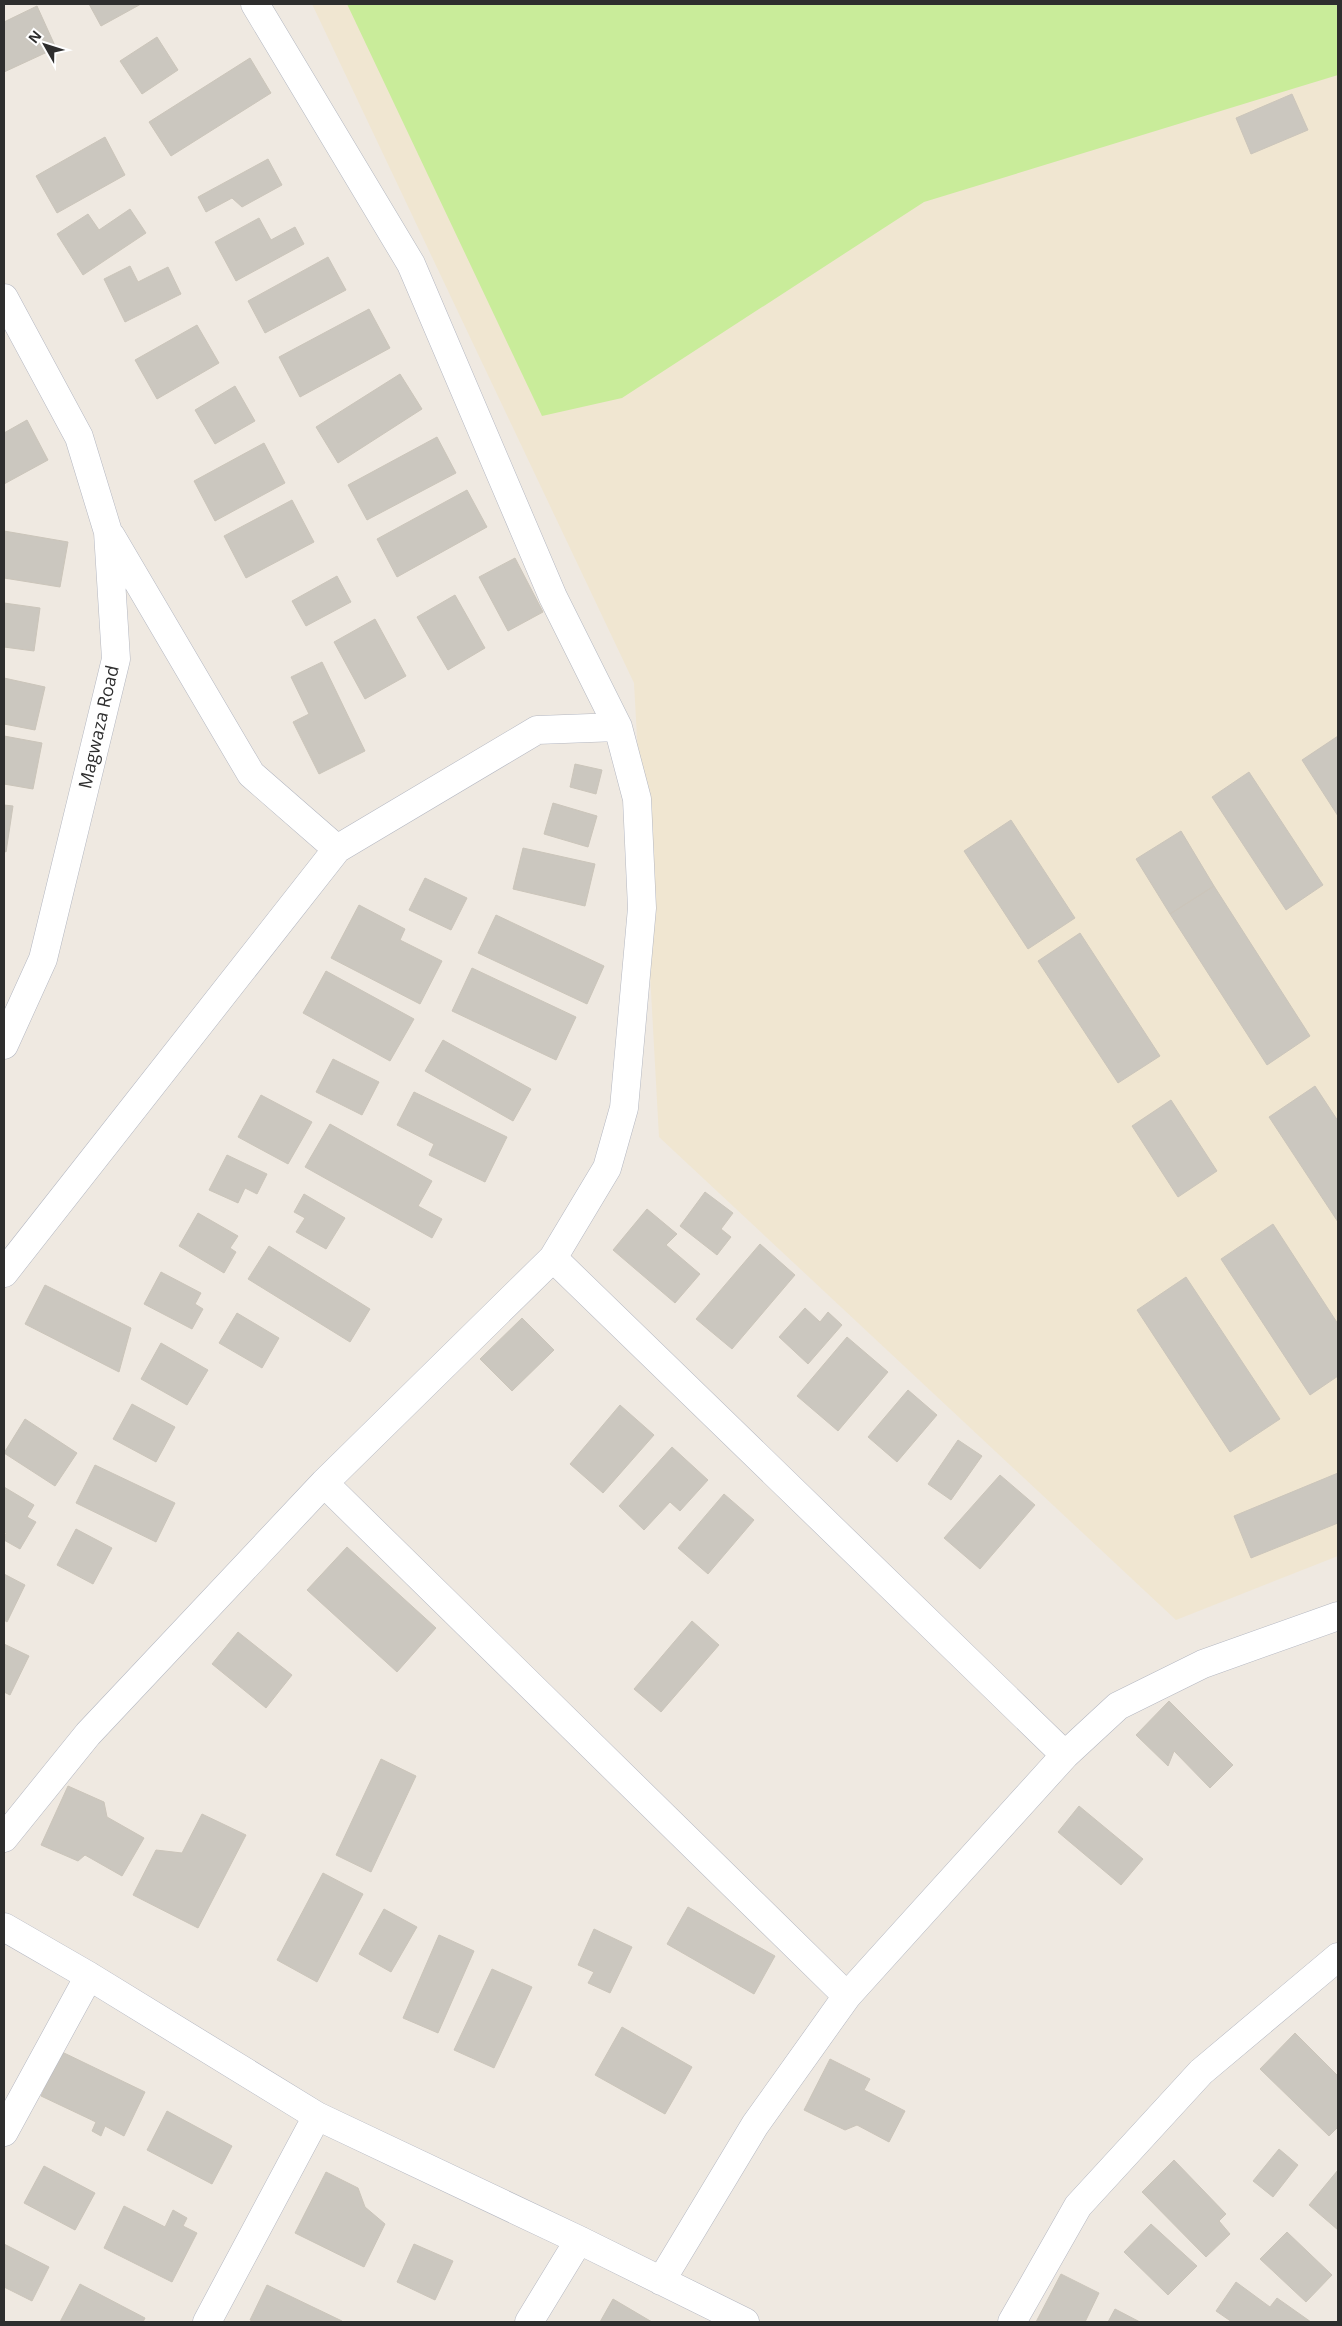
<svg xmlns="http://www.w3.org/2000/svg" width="1342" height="2326" viewBox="0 0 1342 2326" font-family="'Open Sans',sans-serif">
  <rect width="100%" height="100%" fill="#efe9e1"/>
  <path fill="#f0e6d1" d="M312 4H1338V1556L1176 1620 659 1137 634 683Z"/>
  <path fill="#c9ec9a" d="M347 4H1338V75L924 202 622 398 542 416Z"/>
  <path fill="#cbc7bf" stroke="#cbc5ba" d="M89 4H141L101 26Z
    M37 6 56 48 4 72V22Z
    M157 37 178 70 142 94 120 61Z
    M250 58 271 93 171 156 149 122Z
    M1292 94 1308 130 1251 154 1236 118Z
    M105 137 125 175 57 213 36 176Z
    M268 159 282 185 242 207 232 198 206 212 198 197Z
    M130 209 146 233 83 275 57 234 88 214 99 230Z
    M259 218 271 240 295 227 304 244 236 281 215 242Z
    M328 257 346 290 265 333 248 301Z
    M130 266 138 282 168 267 181 294 125 322 104 279Z
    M369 309 390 348 300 397 279 357Z
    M197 325 219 363 157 399 135 360Z
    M400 374 422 409 338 463 316 427Z
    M235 386 255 421 215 444 195 410Z
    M27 420 48 460 4 484V433Z
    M437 437 456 473 367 520 348 485Z
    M264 443 285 483 215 521 194 481Z
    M467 490 487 527 397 577 377 539Z
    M292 500 314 542 246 578 224 536Z
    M4 531 68 542 60 587 4 578Z
    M515 558 543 612 508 631 479 577Z
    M337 576 351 602 306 626 292 601Z
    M455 595 485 648 448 670 417 617Z
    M4 603 40 608 34 651 4 647Z
    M375 619 406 676 365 699 334 642Z
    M322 662 365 751 319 774 293 722 309 714 291 677Z
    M4 678 45 687 35 730 4 724Z
    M4 736 42 743 33 789 4 784Z
    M1338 736V816L1302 760Z
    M575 764 602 770 596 794 570 787Z
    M1249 772 1323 885 1286 910 1212 797Z
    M553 803 597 816 588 847 544 834Z
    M4 805 13 806 6 852 4 851Z
    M1011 820 1075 918 1028 949 964 851Z
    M1181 831 1214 886 1170 914 1136 859Z
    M523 848 595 864 585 906 513 889Z
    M425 878 467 898 451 930 409 910Z
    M1214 886 1310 1036 1267 1065 1170 914Z
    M359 905 405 929 400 940 442 961 420 1004 331 958Z
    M496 915 604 966 587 1004 478 953Z
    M1080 933 1160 1056 1118 1083 1038 961Z
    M472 968 576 1017 556 1060 452 1011Z
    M326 971 414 1019 390 1061 303 1013Z
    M443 1040 531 1089 513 1121 425 1071Z
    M333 1059 379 1082 362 1115 316 1092Z
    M1315 1086 1338 1121V1222L1269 1117Z
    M414 1092 507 1137 485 1182 429 1155 434 1144 397 1125Z
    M261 1095 312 1122 288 1164 238 1137Z
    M1171 1100 1217 1171 1178 1197 1132 1126Z
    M330 1124 432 1181 418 1206 442 1219 432 1238 305 1167Z
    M227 1155 267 1174 257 1194 245 1188 238 1203 209 1190Z
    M705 1192 733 1213 721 1229 731 1237 717 1255 680 1226Z
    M304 1194 345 1218 326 1249 296 1232 305 1218 294 1212Z
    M647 1209 677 1234 666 1245 700 1274 675 1303 613 1250Z
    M198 1213 238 1236 230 1248 236 1252 224 1273 179 1246Z
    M1273 1224 1338 1324V1376L1310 1395 1221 1259Z
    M760 1244 795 1275 732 1349 696 1319Z
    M269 1246 370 1309 350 1342 248 1279Z
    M161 1272 201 1293 195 1304 203 1309 192 1329 144 1304Z
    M1186 1277 1280 1419 1230 1452 1137 1310Z
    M45 1285 131 1328 119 1372 25 1324Z
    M805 1308 820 1322 828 1312 842 1325 808 1364 779 1337Z
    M237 1313 279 1338 262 1368 219 1343Z
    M522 1318 554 1350 512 1391 480 1359Z
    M847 1337 888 1372 838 1431 797 1396Z
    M161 1343 208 1370 187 1405 141 1379Z
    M908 1390 937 1415 897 1462 868 1437Z
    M132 1404 175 1427 156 1462 113 1439Z
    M620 1405 654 1435 603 1493 570 1464Z
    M25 1419 77 1453 55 1486 4 1453Z
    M958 1440 982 1456 951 1500 928 1484Z
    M672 1447 708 1480 680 1511 670 1502 644 1530 619 1506Z
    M95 1465 175 1503 156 1542 76 1503Z
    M1338 1473V1523L1251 1558 1234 1516Z
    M1000 1475 1035 1505 980 1569 944 1538Z
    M4 1487 34 1505 27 1517 36 1522 20 1549 4 1540 6 1533 4 1531Z
    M724 1494 754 1520 708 1574 678 1548Z
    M76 1529 112 1548 93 1584 57 1565Z
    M347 1547 436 1628 397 1672 307 1590Z
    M4 1574 25 1585 7 1622 4 1620Z
    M692 1621 719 1645 661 1712 634 1689Z
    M238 1632 292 1675 266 1708 212 1664Z
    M4 1644 29 1656 10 1695 4 1692Z
    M1169 1701 1233 1765 1210 1788 1174 1751 1168 1766 1136 1735Z
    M381 1759 416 1776 371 1872 336 1855Z
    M68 1786 104 1802 107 1817 144 1838 122 1876 85 1855 78 1861 41 1845Z
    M1079 1806 1143 1859 1121 1885 1058 1832Z
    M202 1814 246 1835 198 1928 133 1895 156 1850 182 1853Z
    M323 1873 363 1894 317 1982 277 1960Z
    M688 1907 775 1956 754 1994 667 1944Z
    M384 1909 417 1927 391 1972 359 1954Z
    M594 1929 632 1947 610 1993 588 1983 594 1972 578 1965Z
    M439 1935 474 1951 438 2033 403 2018Z
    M492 1969 532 1987 494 2068 454 2050Z
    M622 2027 692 2067 665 2114 595 2075Z
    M1295 2033 1338 2076V2127L1329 2136 1260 2069Z
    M62 2052 145 2092 124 2136 105 2126 101 2136 92 2131 96 2122 41 2096Z
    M830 2059 870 2079 864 2090 905 2111 889 2142 857 2125 845 2130 804 2110Z
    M167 2111 232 2146 212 2184 147 2150Z
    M1279 2149 1298 2165 1273 2197 1253 2181Z
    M1174 2160 1226 2214 1219 2221 1230 2234 1206 2257 1142 2192Z
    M44 2166 95 2193 75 2230 24 2203Z
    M1338 2170V2230L1309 2205Z
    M326 2172 358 2188 365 2207 385 2224 364 2267 295 2233Z
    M124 2206 165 2227 173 2210 187 2218 183 2226 197 2233 172 2282 104 2248Z
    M1151 2224 1197 2266 1168 2295 1124 2252Z
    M1287 2232 1332 2275 1306 2302 1260 2259Z
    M4 2244 49 2267 32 2301 4 2287Z
    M414 2244 453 2261 435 2300 397 2282Z
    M1061 2274 1099 2293 1085 2322H1036Z
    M1236 2282 1270 2307 1277 2298 1311 2322H1232L1216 2311Z
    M80 2284 145 2318 143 2322H60Z
    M267 2285 342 2321 341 2322H256L250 2320Z
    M613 2299 652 2322H600Z
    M1115 2309 1140 2322H1108Z"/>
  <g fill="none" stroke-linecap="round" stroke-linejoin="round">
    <g stroke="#b4b7c1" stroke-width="29">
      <path id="street" d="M4 298 79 437 108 532 116 659 43 959 4 1045
        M111 536 251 774 337 849
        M553 1258 1065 1755
        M4 1273 337 849 537 730 618 727
        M324 1483 847 1996
        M4 1838 88 1734 324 1483 553 1258 607 1168 624 1108 642 908 637 799 618 727 553 597 411 264 255 4
        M4 1927 89 1976 317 2116 579 2240 745 2322
        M4 2132 89 1976
        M661 2281 755 2125 847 1996 1065 1755 1118 1706 1203 1664 1338 1616
        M207 2322 317 2116
        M529 2322 579 2240
        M1012 2322 1078 2206 1201 2072 1338 1957"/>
    </g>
    <use href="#street" stroke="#fff" stroke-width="28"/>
  </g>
  <g text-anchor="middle" stroke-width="4" stroke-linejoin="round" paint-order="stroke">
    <g font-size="18" fill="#2e2e2e" stroke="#fff">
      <text transform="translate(99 727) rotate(-77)" y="6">Magwaza Road</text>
    </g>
  </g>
  <rect width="1342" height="2326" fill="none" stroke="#2e2e2e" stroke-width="10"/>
  <g transform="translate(45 45) rotate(309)" stroke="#ffffff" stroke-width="4" paint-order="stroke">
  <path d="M0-4L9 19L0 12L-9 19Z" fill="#2e2e2e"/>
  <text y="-8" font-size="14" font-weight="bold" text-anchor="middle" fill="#2e2e2e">N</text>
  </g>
</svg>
